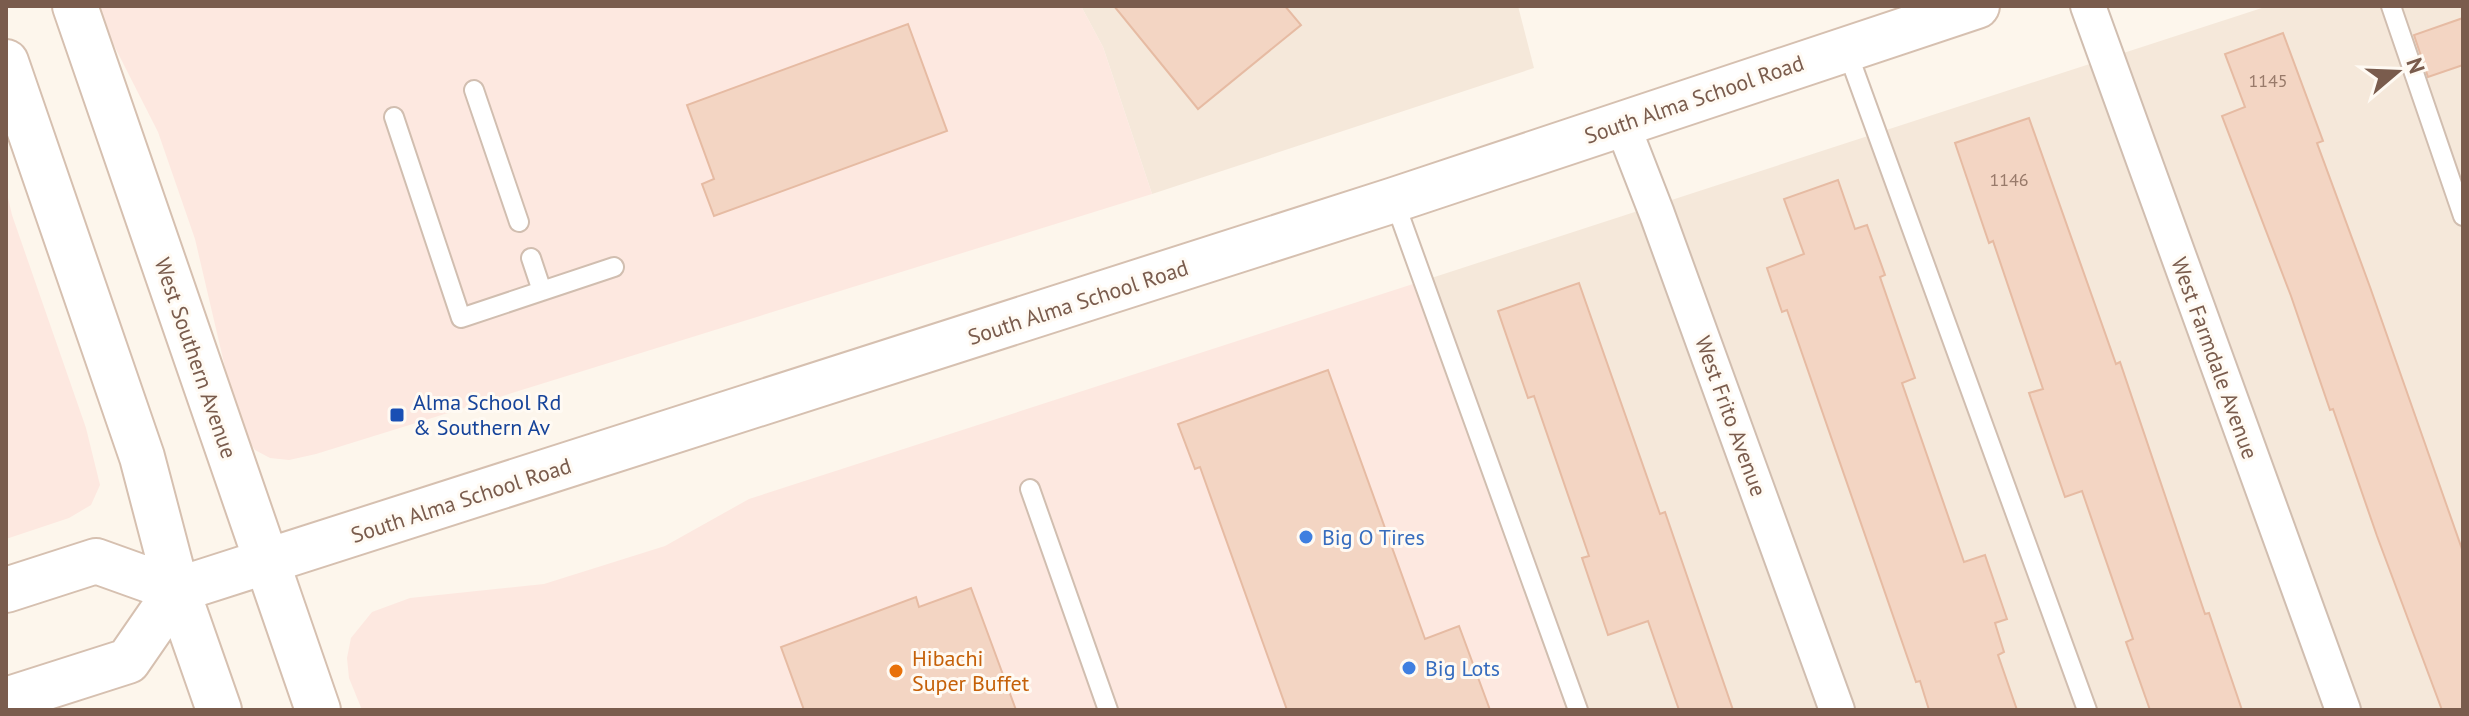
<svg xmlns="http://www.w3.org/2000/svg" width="2469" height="716" viewBox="0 0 2469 716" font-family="'PT Sans',sans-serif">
  <rect width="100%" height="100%" fill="#fdf6ec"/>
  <path fill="#f5e8da" d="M1081 6H1518L1534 68 1152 194 1103 47Z
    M2268 6H2463V710H1566L1413 284Z"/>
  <path fill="#fde8e0" d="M94 6H1081L1103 47 1152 194 316 454 289 460 270 458 255 450 249 442 231 393 195 239 158 132Z
    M6 189 12 215 86 428 100 485 91 505 69 518 6 539Z
    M1413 284 1566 710H362L349 678 347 658 351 638 372 612 410 598 544 584 665 546 749 499Z"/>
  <path fill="#f3d5c3" stroke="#e6bba3" stroke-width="2" d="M1114 6H1285L1301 25 1198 109Z
    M2463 18V65L2428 77 2414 35Z
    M908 24 947 131 714 216 702 184 714 179 687 105Z
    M2283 33 2323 141 2317 143 2370 287 2463 552V710H2442L2377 536 2333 409 2330 410 2291 296 2222 116 2245 107 2225 54Z
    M2029 118 2116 364 2120 362 2205 614 2209 613 2242 710H2150L2126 642 2133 639 2082 491 2065 497 2029 393 2043 389 1993 241 1989 243 1955 143Z
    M1838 180 1855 229 1867 225 1885 275 1880 277 1915 378 1902 383 1964 562 1985 555 2007 619 1995 623 2004 652 1998 655 2017 710H1929L1920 681 1916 682 1787 310 1782 312 1767 268 1804 254 1784 199Z
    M1579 283 1660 514 1665 512 1733 710H1679L1648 621 1608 635 1582 558 1589 556 1534 396 1528 398 1498 311Z
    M1328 370 1425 639 1459 626 1490 710H1287L1200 467 1195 469 1178 424Z
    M971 588 1016 710H804L781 647 916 597 919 607Z"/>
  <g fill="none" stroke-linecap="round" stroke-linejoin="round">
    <g stroke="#d1beb0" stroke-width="22">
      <path id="service" d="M2391 6 2463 216
        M1846 48 2087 710
        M474 90 519 222
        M394 117 461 318 614 267
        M1394 200 1578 710
        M531 258 542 291
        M1030 489 1108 710"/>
    </g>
    <g stroke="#d1beb0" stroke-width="38">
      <path id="minor" d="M2088 6 2343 710
        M1622 124 1657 214 1837 710"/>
    </g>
    <g stroke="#d6c0b0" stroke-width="48">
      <path id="secondary" d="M75 6 318 710
        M6 62 142 457 177 590 219 710
        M6 590 96 561 177 590
        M6 700 128 661 177 590 1394 200 1977 6"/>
    </g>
    <use href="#service" stroke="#fff" stroke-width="18"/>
    <use href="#minor" stroke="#fff" stroke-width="34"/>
    <use href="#secondary" stroke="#fff" stroke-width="44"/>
  </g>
  <rect fill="#1a4fb4" stroke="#fffaf3" stroke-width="3" x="389" y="407" width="16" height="16" rx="4"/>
  <g fill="#3f7fe0" stroke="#fffaf3" stroke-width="3">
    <circle cx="1306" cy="537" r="8"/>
    <circle cx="1409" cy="668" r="8"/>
  </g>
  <circle fill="#e8710a" stroke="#fffaf3" stroke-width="3" cx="896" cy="671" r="8"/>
  <g text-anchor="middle" stroke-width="6" stroke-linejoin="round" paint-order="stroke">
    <g font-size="18" fill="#987a6a">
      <text x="2268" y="87">1145</text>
      <text x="2009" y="186">1146</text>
    </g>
    <g font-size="22" fill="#7a5c4d" stroke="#fffaf3">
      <text transform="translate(1694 99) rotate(-19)" y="8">South Alma School Road</text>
      <text transform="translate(1078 302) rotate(-18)" y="8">South Alma School Road</text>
      <text transform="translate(196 358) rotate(71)" y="8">West Southern Avenue</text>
      <text transform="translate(2215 358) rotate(70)" y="8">West Farmdale Avenue</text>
      <text transform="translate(1731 416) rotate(70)" y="8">West Frito Avenue</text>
      <text transform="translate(461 500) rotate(-18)" y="8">South Alma School Road</text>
    </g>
    <g font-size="22" fill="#164399" stroke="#fffaf3" text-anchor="start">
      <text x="413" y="410">Alma School Rd<tspan x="413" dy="25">&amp; Southern Av</tspan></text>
    </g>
    <g font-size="22" fill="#366cbe" stroke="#fffaf3" text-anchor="start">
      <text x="1322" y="545">Big O Tires</text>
      <text x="1425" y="676">Big Lots</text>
    </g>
    <g font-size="22" fill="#c56008" stroke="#fffaf3" text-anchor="start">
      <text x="912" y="666">Hibachi<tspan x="912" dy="25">Super Buffet</tspan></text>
    </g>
  </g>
  <rect width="2469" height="716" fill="none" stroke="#7a5c4d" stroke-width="16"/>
  <g transform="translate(2397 72) rotate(71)" stroke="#fffaf3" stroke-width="6" paint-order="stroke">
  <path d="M0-6L14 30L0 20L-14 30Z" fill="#7a5c4d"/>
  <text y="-12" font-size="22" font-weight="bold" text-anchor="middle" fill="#7a5c4d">N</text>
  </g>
</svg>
